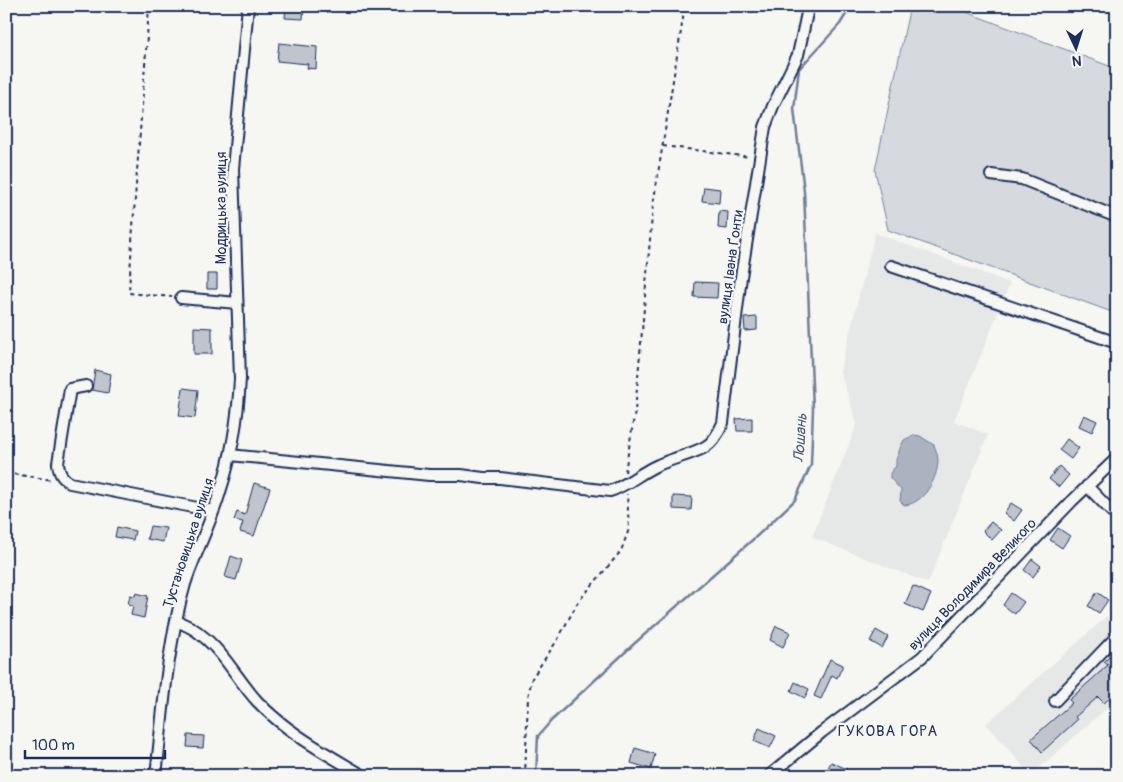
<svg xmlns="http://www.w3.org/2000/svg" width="1123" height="782" viewBox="0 0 1123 782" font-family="Pangolin,sans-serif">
  <rect width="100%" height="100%" fill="#f6f6f2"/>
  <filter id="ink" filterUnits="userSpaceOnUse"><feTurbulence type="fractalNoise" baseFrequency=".02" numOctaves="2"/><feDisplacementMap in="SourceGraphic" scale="10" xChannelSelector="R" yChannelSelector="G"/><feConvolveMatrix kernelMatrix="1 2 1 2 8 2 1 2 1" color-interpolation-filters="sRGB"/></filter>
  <g filter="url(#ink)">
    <path fill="#e6e7e7" d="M875 233 1010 283 954 421 988 435 928 583 812 537 857 424 840 371Z
      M1107 616 1117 627V699L1031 775 986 724Z"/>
    <path fill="#d6d9dd" stroke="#78849e" d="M910 6H950L1117 69V314L888 230 875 170Z"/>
    <path fill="#abb2c0" stroke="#717e99" d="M914 435 920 436 934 445C936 450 938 455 938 461 938 478 923 505 904 505L900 501 901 490 890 478V473L896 466V460L901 446 904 440Z"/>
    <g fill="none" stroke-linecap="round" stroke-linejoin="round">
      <path stroke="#717e99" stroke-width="2.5" d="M536 776 538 736 552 720 635 643 758 535 795 500 811 465 813 409 804 191 794 109 799 69 840 24 851 6"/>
    </g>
    <path fill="#c0c4cd" stroke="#1b2f5e" d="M286 6H304L303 19 285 18Z
      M279 43 317 47 316 69 307 68 308 64 277 61Z
      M704 187 720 189 719 203 702 201Z
      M719 211 728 212 727 229 718 228Z
      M207 274H217V289H207Z
      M695 282 718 283 717 298 694 297Z
      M757 317V330L745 331 744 318Z
      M194 327 212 328V354H194Z
      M95 370 111 374 108 393 92 390Z
      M183 388 198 390 195 418 179 416Z
      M1084 415 1097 421 1092 432 1079 426Z
      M752 418V431H737L736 419Z
      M1067 439 1079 448 1071 459 1059 450Z
      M1059 466 1069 475 1059 487 1049 479Z
      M254 483 270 488 254 536 240 532 243 522 234 520 237 512 245 515Z
      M673 496 692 497 691 510 673 509Z
      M1011 503 1022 510 1014 521 1004 513Z
      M991 522 1001 530 992 540 983 531Z
      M150 526 166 528 163 542 147 539Z
      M117 527 135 531 133 540 115 537Z
      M1058 528 1070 536 1062 548 1050 540Z
      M231 556 242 560 236 580 225 577Z
      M1032 559 1041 566 1033 577 1024 570Z
      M913 586 931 594 923 612 905 604Z
      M1097 592 1108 600 1099 613 1088 606Z
      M136 593 148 596 144 618 131 615 133 606 128 605 130 595 135 596Z
      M1011 593 1024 602 1015 614 1003 605Z
      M776 626 790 632 783 647 770 640Z
      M876 630 888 637 882 648 870 641Z
      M1113 653 1117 657V692L1104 703 1098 697 1075 717 1077 720 1042 752 1031 739 1072 703 1069 700 1108 665 1104 662Z
      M830 659 843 665 837 678 832 675 821 699 814 696Z
      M795 682 809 689 805 698 791 691Z
      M759 728 776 736 770 748 754 741Z
      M188 735 204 736 203 748 187 747Z
      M635 748 655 754 651 769 631 763Z
      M831 762 847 769 844 776H824Z"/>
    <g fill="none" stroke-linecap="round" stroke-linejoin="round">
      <g stroke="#1b2f5e" stroke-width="14">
        <path id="minor" d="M991 175 1022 179 1117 217
          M891 266 1117 343
          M181 298 237 303
          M86 386 70 389 58 463C59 473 61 477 70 483L213 511
          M230 455 429 475H461L483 478H500L610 491C627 486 641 472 658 465 673 458 690 455 705 447 714 442 719 432 723 423L741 277 765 127 773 106 798 55 807 13V6
          M1087 486 1117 517
          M177 621C185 625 194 628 200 634 224 652 237 679 257 701 287 733 327 754 364 776
          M1055 701 1117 636
          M156 776C163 712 167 646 185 584 195 553 211 523 220 492 232 456 238 417 240 379L233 169 248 6
          M769 776 822 732 922 657 1072 501 1117 458"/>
      </g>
      <path stroke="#1b2f5e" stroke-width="2" stroke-dasharray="4 4" stroke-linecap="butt" d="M149 6C143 102 134 197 129 293L172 297
        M663 146 750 157
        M625 472 635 411 653 205 685 6
        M6 473 53 480
        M525 776 528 697 532 678 558 639 578 602 621 551 629 529 627 494"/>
      <use href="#minor" stroke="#f6f6f2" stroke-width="10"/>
    </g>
  </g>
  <g text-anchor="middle" stroke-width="4.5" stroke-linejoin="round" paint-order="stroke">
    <g font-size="14" fill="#1b2f5e" stroke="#f6f6f2">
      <text transform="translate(221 208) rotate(-90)" y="5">Модрицька вулиця</text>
      <text transform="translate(730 267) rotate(-82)" y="5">вулиця Івана Ґонти</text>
      <text transform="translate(188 543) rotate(-72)" y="5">Тустановицька вулиця</text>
      <text transform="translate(972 584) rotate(-46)" y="5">вулиця Володимира Великого</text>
    </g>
    <g font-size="15" font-style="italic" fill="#46567b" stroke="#f6f6f2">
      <text transform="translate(800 438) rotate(-86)" y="5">Лошань</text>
    </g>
    <g font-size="15" letter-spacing="1" fill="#1b2f5e" stroke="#f6f6f2">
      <text x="888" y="736">ГУКОВА ГОРА</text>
    </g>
  </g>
  <rect width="1123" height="782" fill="none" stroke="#f6f6f2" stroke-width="25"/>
  <rect x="12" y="12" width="1098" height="757" fill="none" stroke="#1b2f5e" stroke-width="2" filter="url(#ink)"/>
  <g transform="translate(1076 48) rotate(176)" stroke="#f6f6f2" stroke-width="4" paint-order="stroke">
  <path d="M0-4L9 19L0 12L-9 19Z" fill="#1b2f5e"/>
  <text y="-8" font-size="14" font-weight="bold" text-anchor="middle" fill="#1b2f5e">N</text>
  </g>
  <path d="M25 750v8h140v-8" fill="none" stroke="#1b2f5e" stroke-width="2.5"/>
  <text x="32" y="750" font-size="15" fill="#1b2f5e" stroke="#f6f6f2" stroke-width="4" paint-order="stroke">100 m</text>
</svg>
